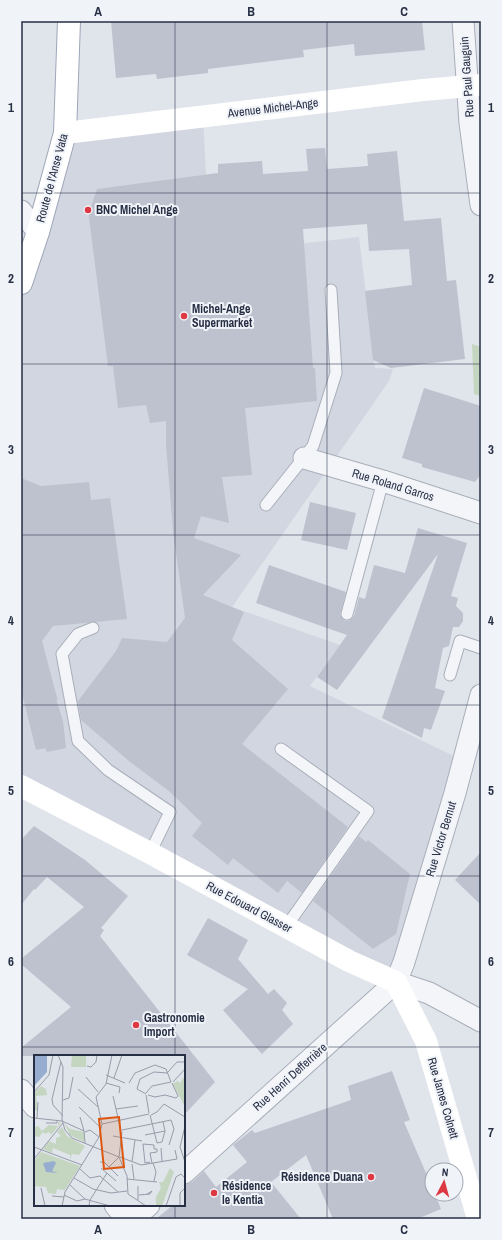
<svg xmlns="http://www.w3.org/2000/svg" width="502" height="1240" viewBox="0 0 502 1240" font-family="'Archivo Narrow',sans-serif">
  <rect width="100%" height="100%" fill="#e0e4eb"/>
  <path fill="#d2d6e0" d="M203 116 210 254 359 237 375 368 393 369 389 381 232 607 340 645 310 686 464 761 396 982 21 786V283L65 133Z"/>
  <path fill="#c4d6c0" d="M472 344 481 347V396L474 394Z"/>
  <path fill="#bdc2ce" d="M111 21H422L425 50 355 56 354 44 303 50 304 57 208 69V73L157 79 156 74 116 78Z
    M325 148 327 169 368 166 367 154 397 151 404 221 441 218 447 281 456 280 465 359 391 368 373 360 365 291 412 285 409 249 369 251 367 224 303 229 313 368H315L317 401 245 408 252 475 222 477 229 523 201 516 194 538 241 555 203 595 244 612 232 640 288 689 242 744 348 827 302 893 287 881 278 893 233 858 228 865 192 836 202 823 169 791 129 761 81 720 78 701 116 651 122 638 167 642 185 618 173 531 166 444V421L150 423 146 405 118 408 113 366H108L88 210 91 207 97 189 218 173V164L262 161 263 174 308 171 306 149Z
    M424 388 481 406V474L475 482 422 467V464L402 458Z
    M21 478 41 486 89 482 91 500 110 498 127 619 53 626 42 641 58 701 56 699 63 721 66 748 47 752 45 748 36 750 21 689Z
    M310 502 356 513 347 550 301 540Z
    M418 528 467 543 451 596 458 598 456 606 463 613V621L459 627H453L449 646 443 648 435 688 445 691 431 730 424 728 422 738 382 718 438 554 337 690 317 677 347 635 256 603 269 565 346 592 340 615 345 621H349L354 616 359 597 365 599 374 565 405 573Z
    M34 826 85 860 128 896 101 928 104 930 100 936 215 1082 184 1115V1056H21V1048L71 1007 21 964V959L84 907 47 877 35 890 34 889 21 905V840Z
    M359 836 366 842 368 840 410 874 396 934 373 949 313 901Z
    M481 852V905L455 880Z
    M208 918 248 940 238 959 268 994 274 989 287 1003 282 1010 293 1024 262 1054 223 1010 248 989 187 955Z
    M392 1071 410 1120 404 1122 432 1187V1194H435L441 1209 417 1219H333L306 1155 271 1182 301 1219H156L173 1205H184V1185L192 1182 204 1171 216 1187 247 1162 233 1145 252 1130 255 1133 351 1100 348 1086Z"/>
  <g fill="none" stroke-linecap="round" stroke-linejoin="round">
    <g stroke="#a8aeb9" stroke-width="13">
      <path id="service" d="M266 505 313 446 336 373 331 290
        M347 614 383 481
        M93 628 78 634 62 654 78 741 108 770 170 812 150 853
        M450 675 460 641 481 648
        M281 749 368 811 286 927"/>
    </g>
    <g stroke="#a8aeb9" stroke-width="23">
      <path id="minor" d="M463 21 470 123 481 205
        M21 211 38 232
        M304 458 383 481 481 513
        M396 982 429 993 481 1021
        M21 1090 35 1107
        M184 1173 396 982 404 962 455 793 481 695
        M115 1205 126 1219
        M133 1219 149 1205"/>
    </g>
    <g stroke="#9ea6b8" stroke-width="24">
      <path id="primary" d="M21 283 38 232 65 133 69 21"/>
    </g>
    <use href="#service" stroke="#f4f5f9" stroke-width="11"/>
    <use href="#minor" stroke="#f4f5f9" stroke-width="21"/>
    <path stroke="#fff" stroke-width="22" d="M65 133 423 90 481 85
      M21 786 150 853 349 961 396 982 426 1041 478 1219"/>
    <use href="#primary" stroke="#fff" stroke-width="22"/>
  </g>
  <path fill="none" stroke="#272f45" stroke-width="1" stroke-opacity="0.55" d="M175 21V1056M327 21V1219M21 193H481M21 364H481M21 535H481M21 705H481M21 876H481M21 1047H481M175 1205V1219"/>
  <g fill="#de3842" stroke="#f0f3f8" stroke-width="1.5">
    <circle cx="88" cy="210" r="4"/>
    <circle cx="184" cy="316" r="4"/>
    <circle cx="136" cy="1025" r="4"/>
    <circle cx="371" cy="1177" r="4"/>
    <circle cx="214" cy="1193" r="4"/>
  </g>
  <g text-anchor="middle" stroke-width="4" stroke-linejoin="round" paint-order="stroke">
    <g font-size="12" fill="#272f45" stroke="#f0f3f8">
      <text transform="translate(467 77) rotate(-94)" y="4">Rue Paul Gauguin</text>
      <text transform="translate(273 108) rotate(-7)" y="4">Avenue Michel-Ange</text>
      <text transform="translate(52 178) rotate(-75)" y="4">Route de l'Anse Vata</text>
      <text transform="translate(393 485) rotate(17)" y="4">Rue Roland Garros</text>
      <text transform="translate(441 839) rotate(-73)" y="4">Rue Victor Bernut</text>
      <text transform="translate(249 907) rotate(28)" y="4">Rue Edouard Glasser</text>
      <text transform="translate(290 1077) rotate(-42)" y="4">Rue Henri Defferrière</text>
      <text transform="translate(443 1098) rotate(74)" y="4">Rue James Colnett</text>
    </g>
    <g font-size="12" font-weight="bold" fill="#272f45" stroke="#f0f3f8" text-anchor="start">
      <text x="96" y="214">BNC Michel Ange</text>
      <text x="192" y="313">Michel-Ange<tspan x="192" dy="14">Supermarket</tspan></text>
      <text x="144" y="1022">Gastronomie<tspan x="144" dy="14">Import</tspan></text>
      <text x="363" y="1181" text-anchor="end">Résidence Duana</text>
      <text x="222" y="1190">Résidence<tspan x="222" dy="14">le Kentia</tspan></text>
    </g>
  </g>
  <g transform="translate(34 1055)">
    <rect width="151" height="151" fill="#e0e4eb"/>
    <path d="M38 0H52V12H37ZM149 23H151V52L139 29 143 26 146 28ZM7 31 12 34 13 40 2 41 4 56 0 55V38ZM24 67 27 68 17 80 15 77 11 79 9 77 5 82 0 81 1 72 4 71 8 76 15 70 24 71ZM30 68 36 74 50 77V87L36 80ZM28 72 33 81 51 91 45 100 38 99 36 105V100L19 93 18 98 9 94 15 86 22 89V83L27 81 23 77ZM7 97 46 111 31 135 23 134 22 139 14 138 12 132 0 131V106ZM136 113 140 117 128 151H122V142L127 133 125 127H129Z" fill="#c4d6c0"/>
    <path d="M0 0H13V17L0 31ZM20 106 22 108 18 116 24 118 12 117 9 108Z" fill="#97adcf"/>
    <path fill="none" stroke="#969ca9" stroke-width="1" d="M24 0 29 12 28 65 31 75 38 83 60 92M27 7 18 44 19 50 29 61M53 11 57 12 62 7 63 0M72 20 91 28M52 22 64 37M80 23 88 0M139 27 151 14M72 28 86 32 85 38M95 28 101 18 121 10 132 14 137 27M44 34 64 52M0 37 15 20 19 0M112 38 118 31 137 27M112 39 103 34 106 24 120 17 133 18 143 7H151M112 40 115 58M114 40 121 42 131 40 142 43 144 41 138 28M79 41 82 54 104 51M29 45 35 43 39 22M45 52 67 73M82 54 87 76M116 60 123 88 128 87 131 76 129 67M117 60 123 57 130 49 151 62M46 62 50 76M0 63 28 66 50 76 51 88M3 63 4 47M12 68H23V65M68 69 115 59M151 71 146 92 151 107M88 75 137 65 140 74 135 90M51 77 56 75 65 82M111 80 131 76M79 81 108 86M0 92 48 110M60 92 85 102 93 121 94 139 112 151M127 93 128 106M85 102 88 77M86 102 107 110 143 104 141 95M0 104 29 68M66 107H70L84 121M98 107 101 85M116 107 111 108 109 89 120 90V94H123V97L116 98 118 108M119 108 122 117 120 126M98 109 100 124M75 112 85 102M67 113 82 126M46 114 56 123 66 121 84 137M40 123 59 134 77 138 93 136M93 124 123 127M36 130 51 144 76 151M104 131V145M7 133 11 151M30 140 43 146 51 144M105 140 116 139 118 136 113 139M18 141 30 142M28 151 31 137 65 82 68 69 62 42 72 29 78 0M55 151 56 145 73 118M132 151 142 122 147 119 151 123M146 151V138L151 133"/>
    <path fill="#de570f" fill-opacity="0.15" stroke="#de570f" stroke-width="2" d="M85 62 90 112 70 114 65 64Z"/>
    <rect width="151" height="151" fill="none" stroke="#272f45" stroke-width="2"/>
  </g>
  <rect width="502" height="1240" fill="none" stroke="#f0f3f8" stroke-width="44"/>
  <g transform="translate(444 1182) rotate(6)"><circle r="19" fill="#f0f3f8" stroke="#a0a5b0"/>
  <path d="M0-3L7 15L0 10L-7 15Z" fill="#de3842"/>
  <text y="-6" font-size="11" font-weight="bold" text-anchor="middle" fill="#272f45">N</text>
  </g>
  <rect x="22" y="22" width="458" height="1196" fill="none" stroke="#272f45" stroke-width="1.5"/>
  <g font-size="13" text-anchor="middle" font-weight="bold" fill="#272f45">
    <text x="98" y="16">A</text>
    <text x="251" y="16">B</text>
    <text x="404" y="16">C</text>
    <text x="11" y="112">1</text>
    <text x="491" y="112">1</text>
    <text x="11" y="283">2</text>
    <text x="491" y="283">2</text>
    <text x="11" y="454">3</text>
    <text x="491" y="454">3</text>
    <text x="11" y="625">4</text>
    <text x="491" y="625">4</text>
    <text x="11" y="795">5</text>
    <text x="491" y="795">5</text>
    <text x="11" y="966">6</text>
    <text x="491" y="966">6</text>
    <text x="11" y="1137">7</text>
    <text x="491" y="1137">7</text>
    <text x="98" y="1234">A</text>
    <text x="251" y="1234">B</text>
    <text x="404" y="1234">C</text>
  </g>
</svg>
